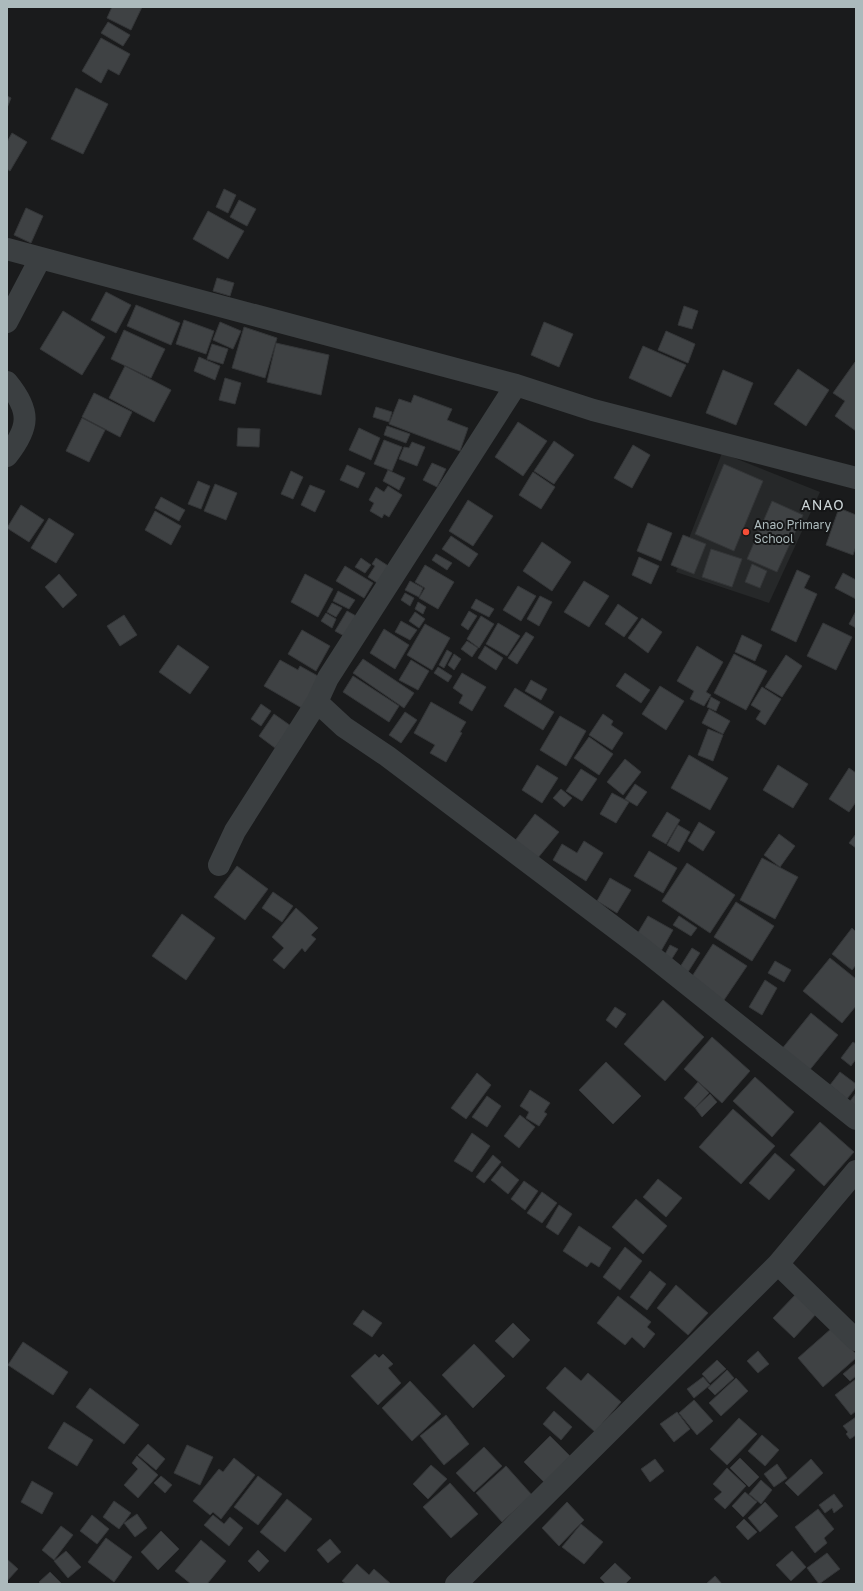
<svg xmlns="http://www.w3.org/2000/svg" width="863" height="1591" viewBox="0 0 863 1591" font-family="'Golos Text',sans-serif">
  <rect width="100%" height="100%" fill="#1a1b1c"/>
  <path fill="#262829" d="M722 453 820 492 769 603 676 572Z"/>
  <path fill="#3f4244" stroke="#343638" d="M112 7H142L131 30 107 18Z
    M108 22 130 35 123 46 101 33Z
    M101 38 130 54 119 75 108 69 101 83 82 71Z
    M76 88 108 104 83 154 51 139Z
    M7 96 11 98 7 108Z
    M12 133 27 142 10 171 7 169V142Z
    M224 189 236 195 228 213 216 207Z
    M239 200 256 209 247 226 230 217Z
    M26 208 43 216 31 243 14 235Z
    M208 211 244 231 228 259 193 239Z
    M217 278 234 283 230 296 213 291Z
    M106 292 131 305 116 333 91 320Z
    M136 305 180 323 171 345 127 326Z
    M684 306 698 311 692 329 678 325Z
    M63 311 105 337 82 375 40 349Z
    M184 320 214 331 206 354 176 344Z
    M220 322 241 331 233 349 213 340Z
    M544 322 573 334 559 367 531 355Z
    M244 327 277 338 265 378 232 368Z
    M124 330 165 349 151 378 111 359Z
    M666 331 695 344 688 363 658 350Z
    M276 343 329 355 321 395 267 382Z
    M212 344 228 349 223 364 207 359Z
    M643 346 686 365 671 397 629 378Z
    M199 357 220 366 215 380 194 371Z
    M855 362 856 363V431L835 416 845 401 833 393Z
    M125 366 171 390 154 422 109 398Z
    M798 369 829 390 806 426 774 404Z
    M723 370 753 383 736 425 706 413Z
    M225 378 241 383 235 404 219 400Z
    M94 393 132 412 120 437 82 417Z
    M414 395 452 409 447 420 468 428 460 451 389 424 399 399 411 403Z
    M376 407 392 412 389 422 373 417Z
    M82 418 105 430 89 462 66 451Z
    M518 422 547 441 523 476 495 457Z
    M387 426 410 434 406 443 384 435Z
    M238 428 260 429 259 447 237 446Z
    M359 428 380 438 371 460 349 450Z
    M384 440 402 447 392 471 374 464Z
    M554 441 574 455 554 484 534 471Z
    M412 442 425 447 417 466 399 459 404 447 409 448Z
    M633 445 650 455 632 488 614 478Z
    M432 463 446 469 437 487 423 480Z
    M724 464 763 481 734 551 695 534Z
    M347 465 365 473 358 488 340 480Z
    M388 470 405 478 399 490 383 481Z
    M291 471 303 477 293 499 281 494Z
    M533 472 555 487 541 509 519 495Z
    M198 481 210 486 201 509 188 504Z
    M215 484 237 493 226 520 204 511Z
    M310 485 325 491 315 512 301 505Z
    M388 486 402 495 389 517 384 514 382 518 370 511 374 503 369 500 376 487 384 492Z
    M161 497 185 510 179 521 155 508Z
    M468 500 493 516 473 546 449 531Z
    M772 501 803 515 777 572 747 559Z
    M21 505 44 520 29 542 7 528Z
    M839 508 856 515V546L853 555 826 545Z
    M155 511 181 526 171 545 145 530Z
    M49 518 74 534 56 563 31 548Z
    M648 523 672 533 661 561 637 551Z
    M683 535 706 544 694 574 671 565Z
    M451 536 478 554 469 567 442 549Z
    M542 542 571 562 552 591 523 571Z
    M711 549 742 559 732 587 702 577Z
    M436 554 452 563 447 570 432 560Z
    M639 557 659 566 651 584 632 575Z
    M361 558 371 565 365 573 355 567Z
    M376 558 393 569 382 586 368 577 375 566 372 564Z
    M752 564 767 571 760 588 745 582Z
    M425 565 454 582 438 609 419 598 425 588 415 582Z
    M345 566 373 583 364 598 336 581Z
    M797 570 810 576 804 588 817 594 796 642 771 630Z
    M843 573 856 580V599L835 588Z
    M59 574 77 595 63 608 45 587Z
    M305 574 333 589 318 617 291 602Z
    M410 581 423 588 419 597 405 590Z
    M584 581 609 596 589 627 564 612Z
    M518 586 536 596 521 621 503 610Z
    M338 591 355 600 349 609 333 601Z
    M405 593 414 598 410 606 401 600Z
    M540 596 552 602 539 626 527 619Z
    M476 599 494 609 489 617 471 608Z
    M418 602 426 607 423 614 415 609Z
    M332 603 342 608 336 617 327 612Z
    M618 604 638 618 624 637 605 624Z
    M347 611 358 617 346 637 335 631Z
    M469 611 477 616 468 630 461 625Z
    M856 611V628L849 624Z
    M415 612 425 619 419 628 409 621Z
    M326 613 336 619 332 628 321 621Z
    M124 615 137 635 120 646 107 626Z
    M481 616 494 624 479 648 467 639Z
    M642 618 662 632 648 653 628 638Z
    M401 621 417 630 410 640 395 632Z
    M498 623 520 636 507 656 486 644Z
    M823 623 852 637 836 670 807 656Z
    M425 624 450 638 432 670 407 655Z
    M384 629 409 645 395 669 370 653Z
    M302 630 330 646 316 671 288 654Z
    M526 632 534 637 517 664 508 658Z
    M742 635 762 645 755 661 735 652Z
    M467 641 478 648 472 657 461 649Z
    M178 645 209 667 190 694 159 672Z
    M485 646 503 658 496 670 478 658Z
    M697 646 723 662 706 692 711 695 704 706 690 699 694 691 677 681Z
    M447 650 452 653 444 668 439 665Z
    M454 654 461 659 454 670 448 665Z
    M734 654 767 671 746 710 714 693Z
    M786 655 802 666 782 697 765 687Z
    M363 659 414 693 404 708 353 673Z
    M280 660 298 670 300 666 325 680 307 711 264 686Z
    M411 660 429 671 418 690 399 680Z
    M438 667 452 676 448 682 434 673Z
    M462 673 486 687 472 711 459 703 463 695 453 688Z
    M625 673 650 690 641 703 616 686Z
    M353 676 399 706 389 722 343 692Z
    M531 680 547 689 541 700 525 691Z
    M660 686 684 701 666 730 642 714Z
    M762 687 781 699 765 725 756 719 761 711 751 705Z
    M515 688 554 712 543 730 504 706Z
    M711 697 720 702 716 711 707 707Z
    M431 702 466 722 460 732 462 733 446 762 430 753 435 745 414 733Z
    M261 704 271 711 261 726 251 719Z
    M709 709 730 721 723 734 702 723Z
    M405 712 417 720 401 743 389 735Z
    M274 714 291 726 275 748 259 736Z
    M603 714 613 721 611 725 623 733 612 750 589 735Z
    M560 716 586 731 566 766 540 750Z
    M708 729 723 735 713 761 698 755Z
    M589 737 613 754 599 775 574 758Z
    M689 755 728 778 710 810 671 788Z
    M625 759 641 772 623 795 607 782Z
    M537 765 558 778 542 803 522 790Z
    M778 765 808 784 793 808 763 790Z
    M849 768 856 773V802L849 812 829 799Z
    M581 769 597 779 582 801 566 791Z
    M635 784 647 792 637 806 625 799Z
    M561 789 572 798 564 807 553 798Z
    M612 793 629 802 616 823 600 814Z
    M667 812 680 820 666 844 652 836Z
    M535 814 559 832 537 859 514 842Z
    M699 822 715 832 703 851 688 841Z
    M678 825 690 832 679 852 667 845Z
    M779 834 795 846 780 867 764 855Z
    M856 834V848L849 843Z
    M584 841 603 853 586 881 553 860 562 844 577 853Z
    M649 851 677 868 663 893 634 876Z
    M762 858 798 877 775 919 740 900Z
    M687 863 735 895 710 933 662 901Z
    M237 866 268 889 245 920 214 897Z
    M610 878 631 890 617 913 597 901Z
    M273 892 293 906 282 922 262 908Z
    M736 902 774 926 752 961 714 937Z
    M296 908 318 928 311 935 316 939 305 952 302 948 284 969 273 960 284 948 272 937Z
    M182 914 215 938 186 980 152 956Z
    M648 916 673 930 661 951 636 936Z
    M679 916 697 928 691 936 673 925Z
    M852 928 856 932V965L852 970 832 954Z
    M713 944 747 966 722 1003 689 981Z
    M670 945 678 949 671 960 664 956Z
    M692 948 700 953 688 972 680 967Z
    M830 958 856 979V1006L842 1023 803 991Z
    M775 961 791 970 784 982 768 973Z
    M765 980 777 988 762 1015 749 1007Z
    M663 1000 704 1037 665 1081 624 1044Z
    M615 1007 626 1014 616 1028 606 1020Z
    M811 1013 838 1035 808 1072 781 1050Z
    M712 1037 750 1071 722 1103 684 1069Z
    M853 1042 856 1044V1059L851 1066 841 1058Z
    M606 1062 641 1096 613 1124 579 1090Z
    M840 1072 856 1084V1087L847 1099 830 1085Z
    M477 1073 491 1085 466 1119 451 1108Z
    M755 1077 794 1112 772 1137 733 1101Z
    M698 1082 709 1093 695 1108 684 1098Z
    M530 1090 550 1103 544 1112 547 1114 539 1126 526 1118 529 1112 520 1106Z
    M856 1093V1109L848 1104Z
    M710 1094 717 1102 702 1117 695 1108Z
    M487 1096 501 1106 487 1127 472 1117Z
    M733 1109 775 1146 741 1184 699 1147Z
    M520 1115 535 1127 519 1148 504 1136Z
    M820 1122 854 1152 824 1186 790 1155Z
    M472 1133 490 1146 472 1172 454 1161Z
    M775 1153 795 1170 769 1200 749 1183Z
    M493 1155 501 1162 484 1183 476 1177Z
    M502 1166 519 1180 508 1194 491 1180Z
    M658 1179 682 1198 666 1217 643 1197Z
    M524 1181 538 1191 525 1210 511 1199Z
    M542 1192 557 1203 542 1223 527 1213Z
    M636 1199 667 1226 643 1254 612 1227Z
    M559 1205 572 1214 558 1235 546 1227Z
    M579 1226 611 1248 599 1267 591 1262 587 1267 563 1251Z
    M625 1247 642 1261 620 1290 603 1277Z
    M650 1271 666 1284 647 1310 630 1297Z
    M676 1285 708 1313 688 1335 657 1308Z
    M797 1293 818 1312 794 1338 773 1318Z
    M618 1296 651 1322 647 1327 655 1334 644 1348 632 1337 625 1345 597 1323Z
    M363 1310 382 1323 372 1337 353 1324Z
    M513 1323 530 1340 513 1358 495 1341Z
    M832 1328 856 1354V1358L823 1387 798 1358Z
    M23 1342 68 1372 53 1395 8 1365Z
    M474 1344 505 1376 473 1408 442 1375Z
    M758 1351 769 1364 758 1373 747 1361Z
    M375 1354 379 1358 383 1354 393 1364 388 1368 401 1383 378 1405 351 1376Z
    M717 1360 726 1369 710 1383 702 1374Z
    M856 1363V1376L850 1381 843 1374Z
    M565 1367 581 1381 588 1373 621 1402 595 1432 546 1388Z
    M727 1370 734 1378 715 1395 708 1388Z
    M703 1377 710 1385 694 1398 687 1389Z
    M736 1378 748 1391 721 1416 709 1403Z
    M856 1379V1411L851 1415 835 1395Z
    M410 1381 441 1414 412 1441 382 1408Z
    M90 1388 139 1425 124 1444 76 1407Z
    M694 1400 713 1421 697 1435 679 1413Z
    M554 1411 572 1427 561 1440 543 1424Z
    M677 1412 690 1429 674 1442 660 1424Z
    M446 1415 469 1444 444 1465 420 1436Z
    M856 1417V1435L850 1439 846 1434 848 1432 843 1426Z
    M739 1418 757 1434 727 1465 710 1449Z
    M64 1422 93 1440 77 1466 48 1448Z
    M762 1435 779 1450 765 1466 748 1451Z
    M550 1436 571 1457 545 1483 524 1462Z
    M148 1444 165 1459 156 1470 138 1455Z
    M187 1445 213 1457 200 1485 174 1473Z
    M484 1447 502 1466 474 1492 456 1473Z
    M137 1456 158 1475 138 1498 124 1485 138 1469 132 1463Z
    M234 1458 255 1475 221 1519 213 1512 210 1515 193 1501 219 1469 223 1472Z
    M740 1458 759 1477 749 1487 730 1468Z
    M655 1459 664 1471 650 1482 641 1469Z
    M811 1459 823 1473 798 1496 785 1483Z
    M777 1464 787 1478 774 1487 764 1474Z
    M431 1465 447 1479 428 1499 413 1484Z
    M506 1466 532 1495 502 1522 476 1493Z
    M727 1468 746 1486 725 1509 714 1499 722 1492 713 1484Z
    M161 1476 172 1485 165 1493 154 1483Z
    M258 1476 282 1494 258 1525 234 1507Z
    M761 1480 772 1490 761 1504 749 1494Z
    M32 1481 53 1493 42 1514 21 1502Z
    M450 1483 478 1514 451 1538 423 1507Z
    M745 1492 757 1502 743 1517 732 1506Z
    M834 1494 843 1506 834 1513 832 1508 825 1513 819 1505Z
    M287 1499 312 1519 285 1552 260 1532Z
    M114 1501 131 1513 119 1529 103 1517Z
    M567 1502 584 1520 559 1546 542 1528Z
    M765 1502 778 1516 760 1532 748 1518Z
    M818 1509 834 1529 824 1538 827 1543 815 1553 795 1527Z
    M137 1514 147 1528 135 1537 124 1523Z
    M92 1515 109 1529 97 1544 80 1531Z
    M213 1515 224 1524 230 1517 243 1528 229 1546 204 1525Z
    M744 1519 757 1532 748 1540 736 1527Z
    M581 1524 603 1542 584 1564 562 1547Z
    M61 1526 73 1535 54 1560 42 1550Z
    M161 1531 179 1549 158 1570 141 1552Z
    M106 1538 132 1557 114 1582 88 1562Z
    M330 1539 341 1552 328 1563 317 1550Z
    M201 1540 226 1561 207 1584H191L175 1571Z
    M258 1550 269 1561 259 1572 248 1561Z
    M66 1551 81 1567 68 1578 54 1561Z
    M792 1551 806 1567 791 1581 776 1565Z
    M827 1553 840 1569 819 1584 807 1568Z
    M7 1559 18 1569 7 1581Z
    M615 1563 631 1578 625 1584H606L600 1578Z
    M357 1564 369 1575 374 1569 391 1584H346L342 1581Z
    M50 1572 62 1584H41L39 1582Z
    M715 1576 722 1584H706Z"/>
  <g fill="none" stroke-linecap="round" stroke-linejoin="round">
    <path stroke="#3b3f41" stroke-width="22" d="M7 249 516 385 593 410 856 478
      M7 322 40 259
      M7 382C31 411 30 427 7 456
      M516 385 328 678 317 702 344 727 387 756 643 949 856 1119
      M219 865 235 831 317 702
      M778 1264 856 1340
      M456 1584 778 1264 856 1171"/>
  </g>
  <circle fill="#f74e37" stroke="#151617" stroke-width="1.5" cx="746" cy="532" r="4"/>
  <g text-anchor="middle" stroke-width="4" stroke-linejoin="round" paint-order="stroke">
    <g font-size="12" fill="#acbabc" stroke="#151617" text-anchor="start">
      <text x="754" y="529">Anao Primary<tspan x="754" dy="14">School</tspan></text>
    </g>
    <g font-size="14" letter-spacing="1" fill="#cdd6d8" stroke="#151617">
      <text x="823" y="510">ANAO</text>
    </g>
  </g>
  <rect width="863" height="1591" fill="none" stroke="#acbabc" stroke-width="16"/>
</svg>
